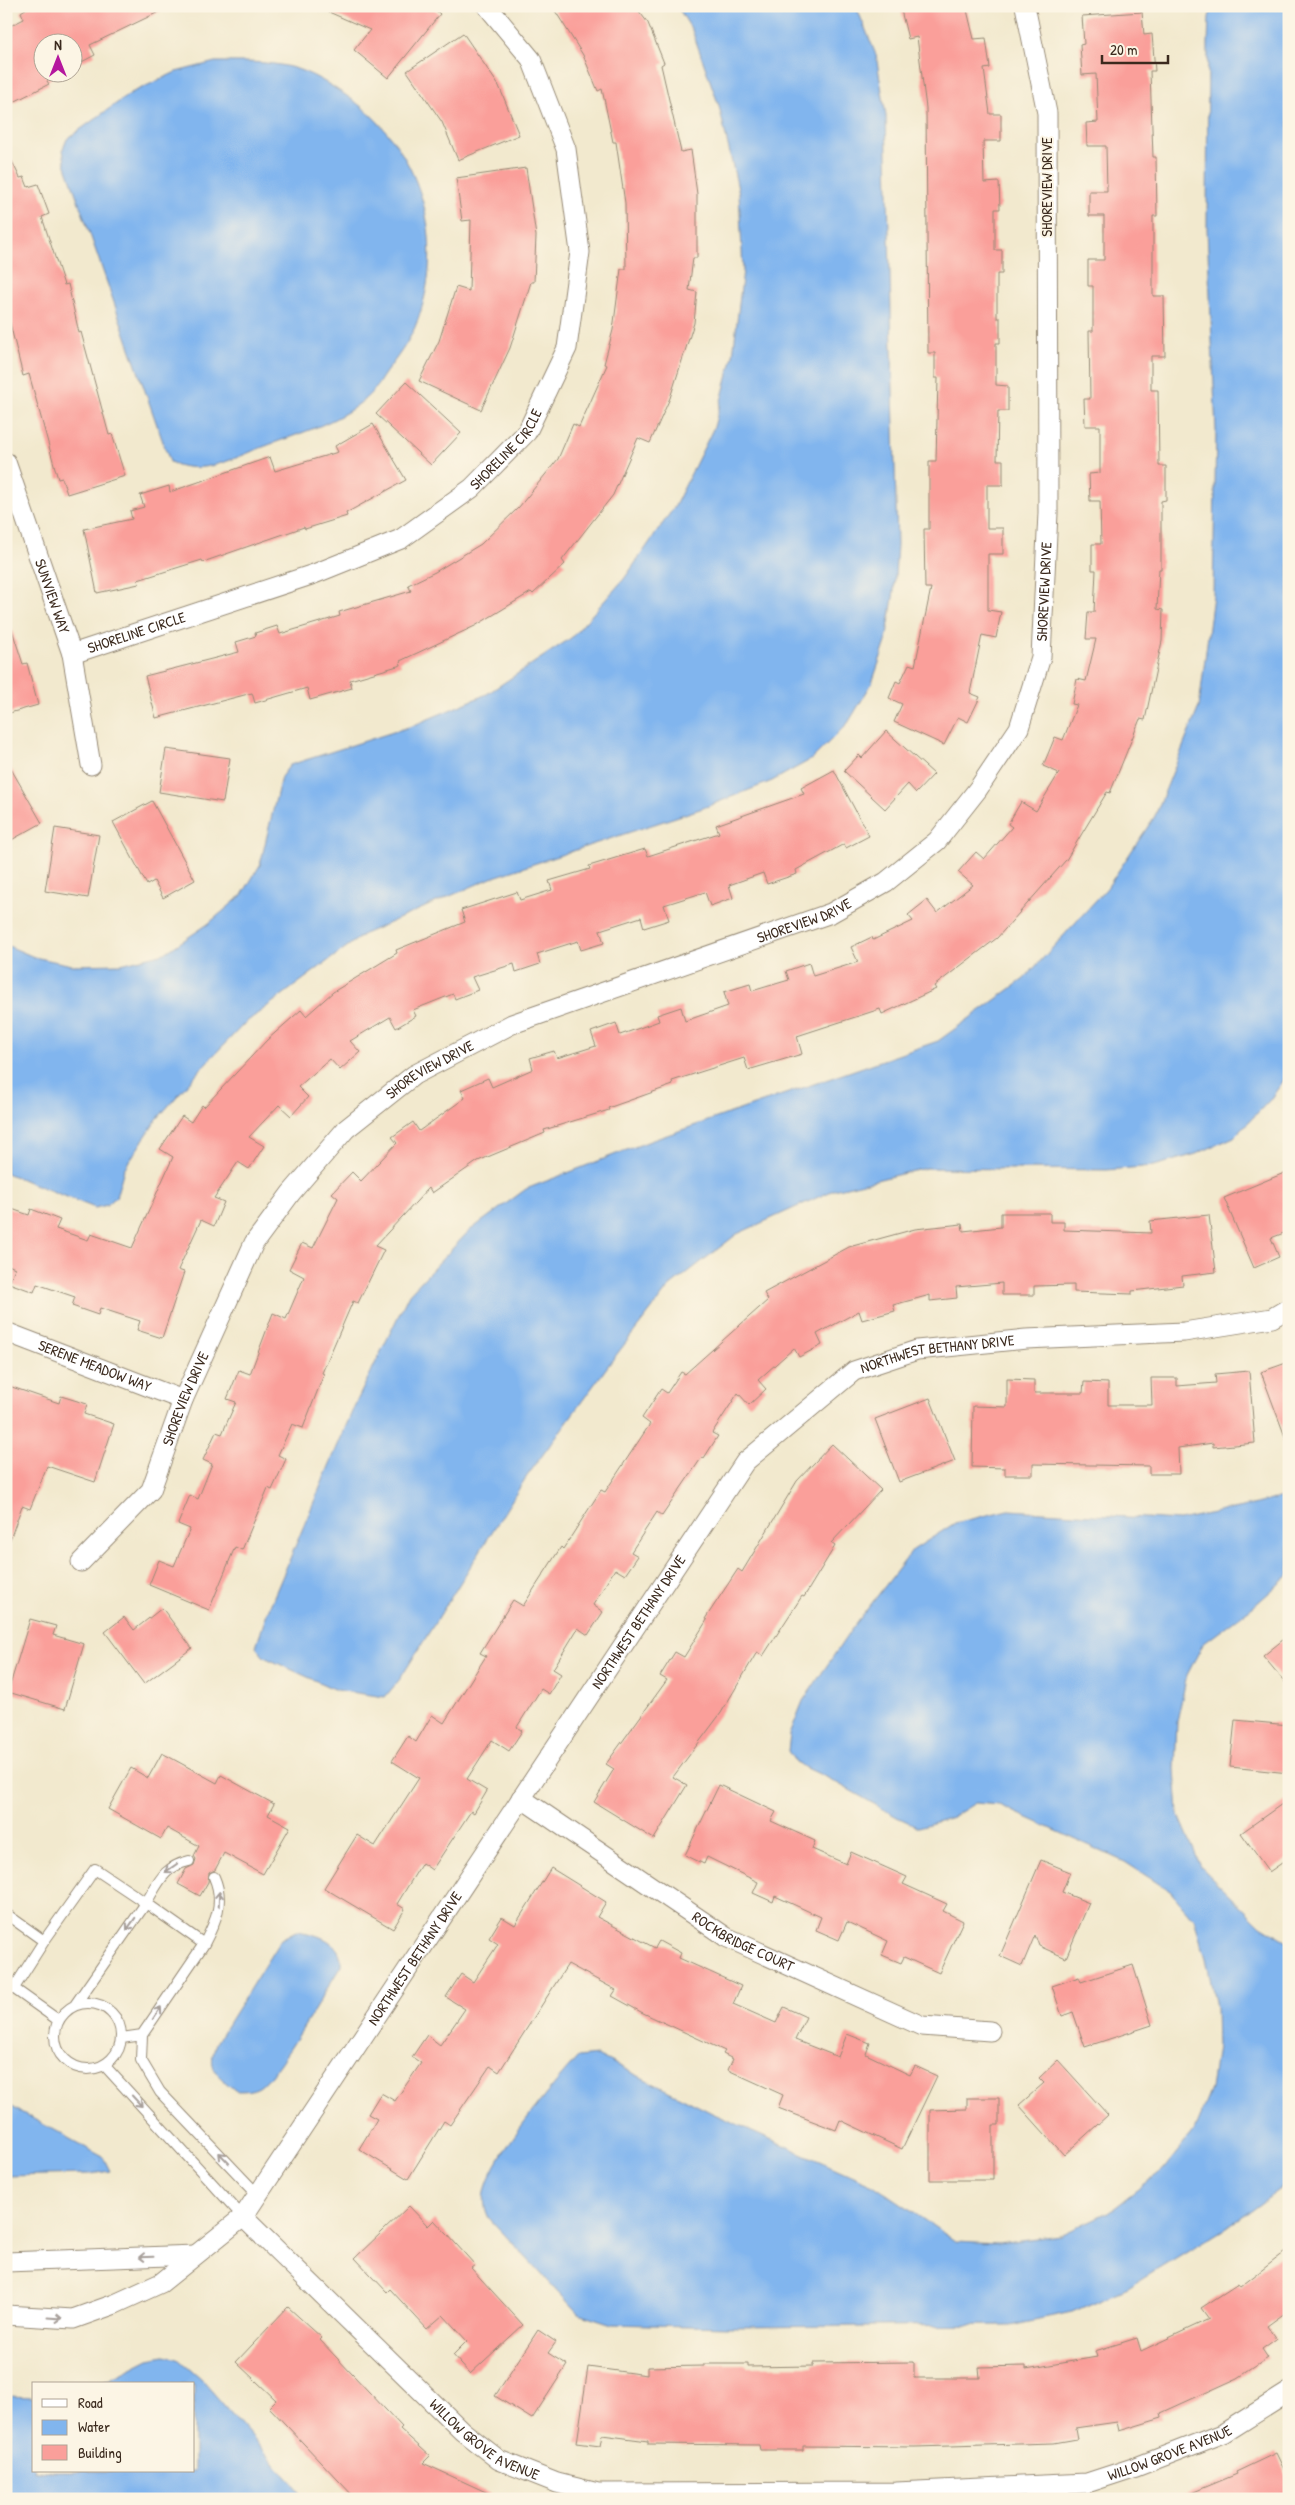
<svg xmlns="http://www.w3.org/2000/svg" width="1295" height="2505" viewBox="0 0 1295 2505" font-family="'Patrick Hand',sans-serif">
  <rect width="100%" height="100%" fill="#fcf5e5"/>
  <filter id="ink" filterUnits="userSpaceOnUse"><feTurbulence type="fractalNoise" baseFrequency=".02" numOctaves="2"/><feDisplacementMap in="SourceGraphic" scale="10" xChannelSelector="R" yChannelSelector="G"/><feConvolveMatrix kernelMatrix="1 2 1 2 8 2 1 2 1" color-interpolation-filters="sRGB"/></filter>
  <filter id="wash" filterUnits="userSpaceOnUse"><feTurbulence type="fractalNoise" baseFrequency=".0096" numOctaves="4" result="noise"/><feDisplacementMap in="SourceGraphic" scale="20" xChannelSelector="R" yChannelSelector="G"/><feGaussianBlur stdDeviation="1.12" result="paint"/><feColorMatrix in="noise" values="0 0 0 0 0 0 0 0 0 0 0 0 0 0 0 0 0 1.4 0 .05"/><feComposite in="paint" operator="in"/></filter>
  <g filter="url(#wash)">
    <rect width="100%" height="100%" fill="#f2e9ce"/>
    <path fill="#81b5ee" stroke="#5e7086" d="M677 6H856L876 55 886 116 897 545 894 591 886 642 872 683 848 723 812 759 772 781 703 808 491 878 364 934 245 1023 206 1063 157 1119 124 1169 116 1197 107 1205 95 1208 6 1173V945L34 957 72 965 121 964 165 953 208 924 242 895 260 865 281 777 290 765 412 726 487 694 571 638 624 579 675 506 714 427 733 356 743 270 739 193 719 106 692 30Z
      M1213 6H1289V1073L1269 1101 1234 1137 1196 1154 1154 1166 1107 1170 926 1168 834 1190 737 1234 669 1287 610 1363 525 1479 400 1679 385 1697 336 1690 264 1657 256 1647 267 1613 354 1407 409 1294 469 1231 526 1189 650 1141 938 1041 1024 979 1107 888 1155 816 1199 707 1213 595 1216 431 1207 229 1208 44 1209 17Z
      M215 62C240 62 266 61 290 67 310 72 327 83 344 94 421 144 450 242 415 327 408 343 397 358 386 372 381 379 377 387 371 393 344 422 299 433 263 447 234 458 201 477 170 462L65 163 63 149 67 139 131 93 176 72Z
      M1289 1495V1575L1254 1606 1203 1644 1187 1675 1177 1721 1175 1769 1178 1813 1201 1867 1261 1926 1289 1943V2182L1239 2219 1127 2288 1072 2312 1010 2325 727 2327 612 2324 578 2313 489 2218C484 2208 483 2199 486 2188 496 2152 552 2086 578 2057L597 2055 712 2113 873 2185 955 2241 998 2243 1060 2235 1108 2212 1163 2170 1194 2131 1211 2089 1217 2046 1216 2007 1206 1958 1194 1919 1170 1891 1125 1862 999 1805 975 1803 953 1817 919 1827 897 1817 830 1779 796 1763 788 1751 790 1734 803 1701 851 1630 913 1550 955 1523 1008 1510 1179 1520 1257 1504Z
      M296 1931C317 1934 343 1941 341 1966 326 1989 278 2075 259 2087 252 2091 243 2091 236 2091 216 2074 207 2070 216 2043L281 1939Z
      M6 2104 103 2157 110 2171 90 2174 6 2176Z
      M165 2356 178 2359 202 2380 306 2499H6V2396L34 2397V2471H194V2384H100L149 2359Z"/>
    <g id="blocks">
      <path fill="#fa9f9a" d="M30 6H171L90 45 95 55 72 67V42H42V72H62L47 81 49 84 6 106V28L24 19 21 12Z
        M315 6H431L440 14 388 78 354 50 370 30Z
        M552 6H635L648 23 664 63 661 65 681 152 691 150 697 194V258H693L689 290 697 292 694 323 670 398 650 443 638 438 613 495 562 560 565 564 533 594 531 592 475 626 400 661 401 665 350 680 352 688 310 700 307 688 255 703 252 693 156 718 145 676 239 652 236 642 256 636 255 633 277 626 280 634 340 616 339 612 411 591 408 585 435 572 481 544 519 507 558 459 573 424 579 427 607 365 604 364 613 330 621 269H626L625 203 616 142H613L602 89 598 91 583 55Z
        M900 6H966L974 39 986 38 990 68 984 69 990 114H1001V141H983L984 183 999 182 1000 209H995V250H1002V274H997V318H1000V343H996V385L1008 386V411H998L997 460H1003V485H987V528H1003V554H988V610L1001 612 996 638 982 635 970 693 980 697 968 722 958 717 944 745 894 722 902 704 889 698 896 681 900 683 909 664 915 666 931 588H925L924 529H929V461H936L938 378H935V353H928L926 108 917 37 908 39Z
        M1142 12 1144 35 1152 34 1155 71H1150L1153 157H1156L1157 216H1153V296H1164L1165 356H1151V390H1158L1159 466H1166V500L1161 501V569H1159L1157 609 1163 610 1162 641 1145 720 1140 719 1110 793 1107 792 1066 860 997 938 934 986 936 989 882 1014 880 1009 797 1036 802 1054 748 1070 744 1058 672 1081 673 1085 608 1108 609 1110 544 1130 545 1133 478 1161 432 1193 429 1188 375 1246 384 1250 358 1303 353 1301 322 1373 324 1374 303 1428 292 1424 278 1455 286 1459 272 1490 268 1488 242 1550 235 1547 209 1610 149 1585 159 1560 174 1566 190 1529 178 1524 190 1495 198 1499 212 1464 203 1460 216 1432 222 1434 236 1402 227 1399 239 1370 250 1374 273 1313 286 1319 304 1277 289 1269 302 1243 313 1248 338 1198 332 1193 352 1172 361 1181 397 1143 392 1137 413 1122 419 1131 465 1098 461 1090 488 1078 492 1087 533 1069 530 1058 554 1051 557 1058 596 1046 591 1032 616 1023 620 1035 659 1021 657 1015 681 1007 685 1021 728 1006 724 992 750 984 752 991 789 980 786 971 809 963 813 976 858 962 851 947 872 937 873 940 913 921 908 915 927 900 937 913 973 885 958 872 976 852 984 859 1012 827 1008 824 1021 802 1036 811 1059 773 1043 766 1055 737 1063 740 1077 705 1072 704 1077 679 1086 681 1096 639H1086L1088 612H1094L1096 570H1092V544H1101L1100 501H1090L1089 474 1100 473V426H1085L1084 399H1090L1089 331H1093V286H1088V260H1104V216H1089V191H1107L1106 146H1087L1086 123 1098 122 1096 74 1082 75 1080 45 1084 44 1082 16Z
        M463 33 499 86 519 135 458 160 442 122 407 71Z
        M6 149 20 178 24 177 28 187 38 184 49 214 42 217 64 285 68 284 79 333 81 332 109 435 112 434 125 476 67 494 62 478 58 479 29 374 23 376 6 307Z
        M526 168 536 236 534 282H531L510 348 481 410 419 381 439 341 456 287 469 291 471 220 462 221 456 178Z
        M406 382 461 433 431 465 376 414Z
        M373 424 406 480 346 513 347 516 305 529 304 527 203 562 202 560 138 580 139 584 97 593 84 529 132 519 130 511 144 507 140 495 169 486 170 492 270 457 275 471 338 452 335 446Z
        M6 624H10L23 664 27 663 38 705 6 714Z
        M886 731 934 774 916 793 908 784 885 809 844 771 859 755 862 758Z
        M166 749 230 758 223 802 159 792Z
        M6 760 42 823 6 843Z
        M834 770 869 836 846 848 844 844 796 870 797 874 767 884 763 873 729 885 733 898 710 906 705 892 664 905 669 920 644 928 641 917 600 930 604 943 581 950 578 941 537 954 540 964 516 972 514 964 472 977 478 990 455 999 453 994 413 1010 416 1016 396 1028 390 1017 350 1041 360 1052 340 1070 330 1059 298 1087 308 1097 291 1116 279 1105 249 1137 264 1146 249 1169 238 1162 214 1198 224 1202 214 1226 201 1220 178 1270 184 1272 162 1338 137 1330 140 1321 100 1308 98 1315 72 1306 75 1297 37 1284 34 1292 9 1283 15 1268 6 1264V1207L29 1215 31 1209 60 1220 56 1229 88 1240 91 1234 132 1248 173 1157 160 1149 182 1116 191 1122 202 1105 204 1107 267 1040 301 1010 306 1016 333 992 397 953 396 950 465 922 461 910 517 892 520 900 552 890 549 881 590 869 589 866 645 849 648 856 719 833 716 825 804 794 801 788Z
        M152 801 195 880 163 898 154 881 147 885 113 822Z
        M55 828 99 835 88 898 45 891Z
        M1289 1171V1231L1271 1238 1279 1257 1254 1268 1224 1198Z
        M1001 1213H1050V1222H1064V1230L1151 1233 1150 1221 1209 1215 1216 1272 1182 1276 1183 1285 1132 1291V1294L1074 1292V1285L1034 1286V1295H1002V1283L956 1287 957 1298 930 1301V1295L893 1305 895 1311 862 1320 859 1311 817 1334 822 1345 799 1357 794 1348 758 1380 766 1389 749 1405 738 1393 712 1433 718 1436 704 1458 702 1457 662 1516 657 1512 631 1552 638 1556 625 1575 615 1569 593 1605 603 1612 588 1635 578 1628 553 1669 561 1674 549 1694 541 1689 517 1727 522 1731 509 1751 492 1740 467 1779 487 1791 474 1813 471 1811 432 1870 422 1863 397 1904 405 1909 393 1929 324 1888 357 1835 375 1846 419 1778 392 1761 408 1736 416 1742 432 1715 444 1723 486 1656 480 1653 513 1600 523 1606 561 1547 563 1549 601 1490 605 1492 650 1424 642 1418 661 1389 667 1393 681 1372 685 1374 768 1300 764 1293 849 1247 915 1229 962 1224 963 1231 1001 1227Z
        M1289 1362V1441L1287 1442 1261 1372Z
        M1249 1371 1255 1443 1213 1447V1443L1178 1448 1179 1474H1149V1466L1033 1464V1475H1005V1468L972 1467 973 1406 1007 1407V1379L1034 1380V1393H1083L1084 1382 1108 1383V1405H1152L1151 1378H1177V1386L1216 1383 1215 1374Z
        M6 1385 59 1403 61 1396 87 1404 84 1414 114 1424 95 1482 47 1466 30 1509 22 1506 8 1545Z
        M930 1398 955 1461 899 1482 875 1419Z
        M832 1444 881 1490 831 1543 835 1546 804 1597 802 1596 763 1656 757 1652 721 1713 673 1777 687 1785 654 1839 594 1802 614 1769 606 1764 667 1680 660 1676 675 1652 684 1657 707 1620 705 1619 738 1569 742 1572 797 1481Z
        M162 1608 192 1648 144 1684 105 1632 124 1617 134 1630Z
        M30 1619 56 1626 53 1635 84 1644 65 1709 8 1692Z
        M1289 1635V1687L1263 1656Z
        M1235 1720 1289 1725V1773L1230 1767Z
        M162 1753 217 1783 221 1775 274 1804 268 1815 290 1827 263 1874 224 1853 215 1870 209 1873 208 1882 200 1896 178 1884 186 1869 194 1865 196 1859 194 1856 199 1846 167 1828 161 1839 108 1809 131 1768 148 1778Z
        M719 1785 776 1812 771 1821 815 1841 812 1849 846 1864 851 1852 907 1877 903 1884 947 1904 943 1911 963 1921 939 1973 904 1957 901 1963 882 1955 888 1941 847 1922 839 1940 816 1930 821 1917 775 1896 773 1902 753 1893 758 1882 707 1857 704 1864 685 1855Z
        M1289 1799V1858L1269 1872 1241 1833Z
        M1041 1860 1070 1872 1062 1892 1089 1903 1066 1958 1039 1946 1035 1935 1022 1966 1000 1956Z
        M551 1868 606 1902 597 1917 655 1948 659 1941 681 1953 679 1958 741 1986 733 2004 776 2023 784 2007 806 2017 795 2040 838 2057 847 2034 870 2043 866 2054 910 2075 915 2066 937 2076 902 2149 840 2120 836 2130 778 2108 783 2095 728 2070 733 2059 723 2054 725 2051 641 2012 612 1996 616 1990 568 1964 499 2072 490 2066 450 2125 444 2121 408 2179 359 2149 377 2119 368 2114 381 2093 395 2101 421 2063 412 2057 427 2035 440 2045 465 2009 446 1997 461 1974 473 1982 498 1944 489 1938 502 1917 515 1925Z
        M1133 1965 1152 2025 1085 2047 1073 2012 1062 2016 1052 1986 1079 1977 1081 1982Z
        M1058 2060 1108 2115 1064 2155 1019 2105 1044 2083 1039 2078Z
        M967 2098H999V2125H993V2180H930V2110L967 2109Z
        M409 2206 428 2226 434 2220 447 2234 475 2265 471 2268 523 2325 470 2374 453 2355 467 2341 443 2315 427 2329 390 2289 387 2292 355 2258Z
        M1289 2249V2310L1267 2326 1276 2339 1262 2349 1268 2358 1238 2378 1161 2413 1162 2418 1119 2431 1117 2422 1075 2428 1077 2439 1054 2443 915 2447 803 2446V2450H760L759 2445 648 2444V2441L602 2435 600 2446 577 2443 588 2367 647 2375V2367L704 2366V2364H748V2367L813 2366V2363L914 2362V2378H980L979 2367 1026 2366V2369L1097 2357 1095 2351 1137 2338 1141 2351 1209 2319 1201 2308 1238 2284 1240 2287Z
        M288 2307 322 2338 320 2340 402 2427 400 2429 430 2456 423 2463 501 2499H356L269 2407 276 2400 236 2362Z
        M538 2330 556 2342 548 2353 567 2365 532 2419 495 2396Z
        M1276 2453 1289 2480V2499H1177L1237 2474 1236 2472Z"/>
    </g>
  </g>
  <g filter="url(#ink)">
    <use href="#blocks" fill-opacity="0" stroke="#968a76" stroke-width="1"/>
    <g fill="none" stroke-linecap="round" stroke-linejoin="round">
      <g stroke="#968a76" stroke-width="12">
        <path id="service" d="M6 1914 44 1941 14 1988
          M44 1941 95 1869 146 1903C159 1882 163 1867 189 1861
          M204 1944C216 1921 225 1902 214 1877
          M6 1983 58 2020
          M55 2036a33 33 0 1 1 66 0a33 33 0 1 1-66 0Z
          M75 2005 146 1903 204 1944 142 2035 141 2060 160 2092 257 2194
          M122 2038 142 2035
          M104 2065 243 2217"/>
      </g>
      <g stroke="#968a76" stroke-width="21">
        <g id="minor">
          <path id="s1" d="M6 462 72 654 91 765"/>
          <path id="s2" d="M72 654 314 574 401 539 472 488 527 432 567 348 580 252 566 149 531 59 487 6"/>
          <path id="s3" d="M6 1332 183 1400"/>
          <path id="s4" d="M81 1562 151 1490 183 1400 254 1243 291 1193 346 1129 414 1075 512 1024 831 913 886 882 937 841 978 789 1019 728 1041 657 1048 513 1047 113 1025 6"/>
          <path id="s5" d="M521 1798 726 1937 922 2026 990 2031"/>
          <path id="s6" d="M243 2217 462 2431 499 2460 557 2483 598 2493 896 2492 1087 2483 1136 2467 1224 2433 1289 2392"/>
          <path d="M6 2262 195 2255"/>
          <path id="s7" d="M6 2315 73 2319 115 2304 161 2283 243 2217 745 1462 854 1371 917 1350 1026 1339 1184 1332 1272 1318 1289 1308"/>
        </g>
      </g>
      <use href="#service" stroke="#fff" stroke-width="10"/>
      <use href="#minor" stroke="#fff" stroke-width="19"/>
    </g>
    <defs><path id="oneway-shaft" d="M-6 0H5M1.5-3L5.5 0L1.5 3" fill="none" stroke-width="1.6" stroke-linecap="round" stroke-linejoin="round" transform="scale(1.25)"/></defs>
    <g stroke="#a79f9a">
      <use href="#oneway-shaft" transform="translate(171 1868) rotate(145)"/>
      <use href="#oneway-shaft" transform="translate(219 1899) rotate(-88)"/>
      <use href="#oneway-shaft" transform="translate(131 1924) rotate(125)"/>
      <use href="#oneway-shaft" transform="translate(157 2013) rotate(-56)"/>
      <use href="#oneway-shaft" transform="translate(137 2101) rotate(47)"/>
      <use href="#oneway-shaft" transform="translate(224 2158) rotate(-134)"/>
      <use href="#oneway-shaft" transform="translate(146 2257) rotate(178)"/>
      <use href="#oneway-shaft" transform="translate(55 2318) rotate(4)"/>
    </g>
  </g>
  <g text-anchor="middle" stroke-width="4" stroke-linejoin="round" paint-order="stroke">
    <g font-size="15" fill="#3b2a1e" stroke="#fcf5e5">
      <text transform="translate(1047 187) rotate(-90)" y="5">SHOREVIEW DRIVE</text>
      <text dy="5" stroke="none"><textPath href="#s2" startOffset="488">SHORELINE CIRCLE</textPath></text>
      <text dy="5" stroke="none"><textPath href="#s4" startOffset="1458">SHOREVIEW DRIVE</textPath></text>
      <text dy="5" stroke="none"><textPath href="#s1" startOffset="142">SUNVIEW WAY</textPath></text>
      <text dy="5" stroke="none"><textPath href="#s2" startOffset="68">SHORELINE CIRCLE</textPath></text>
      <text dy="5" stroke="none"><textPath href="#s4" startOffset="1022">SHOREVIEW DRIVE</textPath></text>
      <text dy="5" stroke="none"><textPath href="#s4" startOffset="618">SHOREVIEW DRIVE</textPath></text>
      <text dy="5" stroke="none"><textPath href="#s7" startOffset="1402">NORTHWEST BETHANY DRIVE</textPath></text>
      <text dy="5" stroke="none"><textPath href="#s3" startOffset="95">SERENE MEADOW WAY</textPath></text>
      <text dy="5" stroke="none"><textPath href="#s4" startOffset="198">SHOREVIEW DRIVE</textPath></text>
      <text dy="5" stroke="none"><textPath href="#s7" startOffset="982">NORTHWEST BETHANY DRIVE</textPath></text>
      <text dy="5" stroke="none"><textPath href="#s5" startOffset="265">ROCKBRIDGE COURT</textPath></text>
      <text dy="5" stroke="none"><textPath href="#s7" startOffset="578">NORTHWEST BETHANY DRIVE</textPath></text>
      <text dy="5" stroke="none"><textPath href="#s6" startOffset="330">WILLOW GROVE AVENUE</textPath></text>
      <text dy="5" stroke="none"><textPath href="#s6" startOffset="1035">WILLOW GROVE AVENUE</textPath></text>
    </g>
  </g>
  <rect width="1295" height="2505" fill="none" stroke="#fcf5e5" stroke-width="25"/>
  <rect x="32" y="2382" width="162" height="90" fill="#fcf5e5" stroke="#afa495"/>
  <rect x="42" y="2399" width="25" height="8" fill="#ffffff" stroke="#afa495"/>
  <text x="78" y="2408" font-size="15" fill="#3b2a1e">Road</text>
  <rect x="42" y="2420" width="25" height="15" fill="#81b5ee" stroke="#afa495"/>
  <text x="78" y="2432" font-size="15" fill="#3b2a1e">Water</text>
  <rect x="42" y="2445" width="25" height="15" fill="#fa9f9a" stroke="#afa495"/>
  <text x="78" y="2458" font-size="15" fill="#3b2a1e">Building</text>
  <g transform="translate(58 58)"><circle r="24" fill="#fcf5e5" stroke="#afa495"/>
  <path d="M0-4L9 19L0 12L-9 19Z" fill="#b5179e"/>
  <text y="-8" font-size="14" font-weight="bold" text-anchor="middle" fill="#3b2a1e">N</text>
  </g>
  <path d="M1102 55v8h66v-8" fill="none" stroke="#3b2a1e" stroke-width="2.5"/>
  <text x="1110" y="55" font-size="15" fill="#3b2a1e" stroke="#fcf5e5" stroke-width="4" paint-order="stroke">20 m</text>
</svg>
